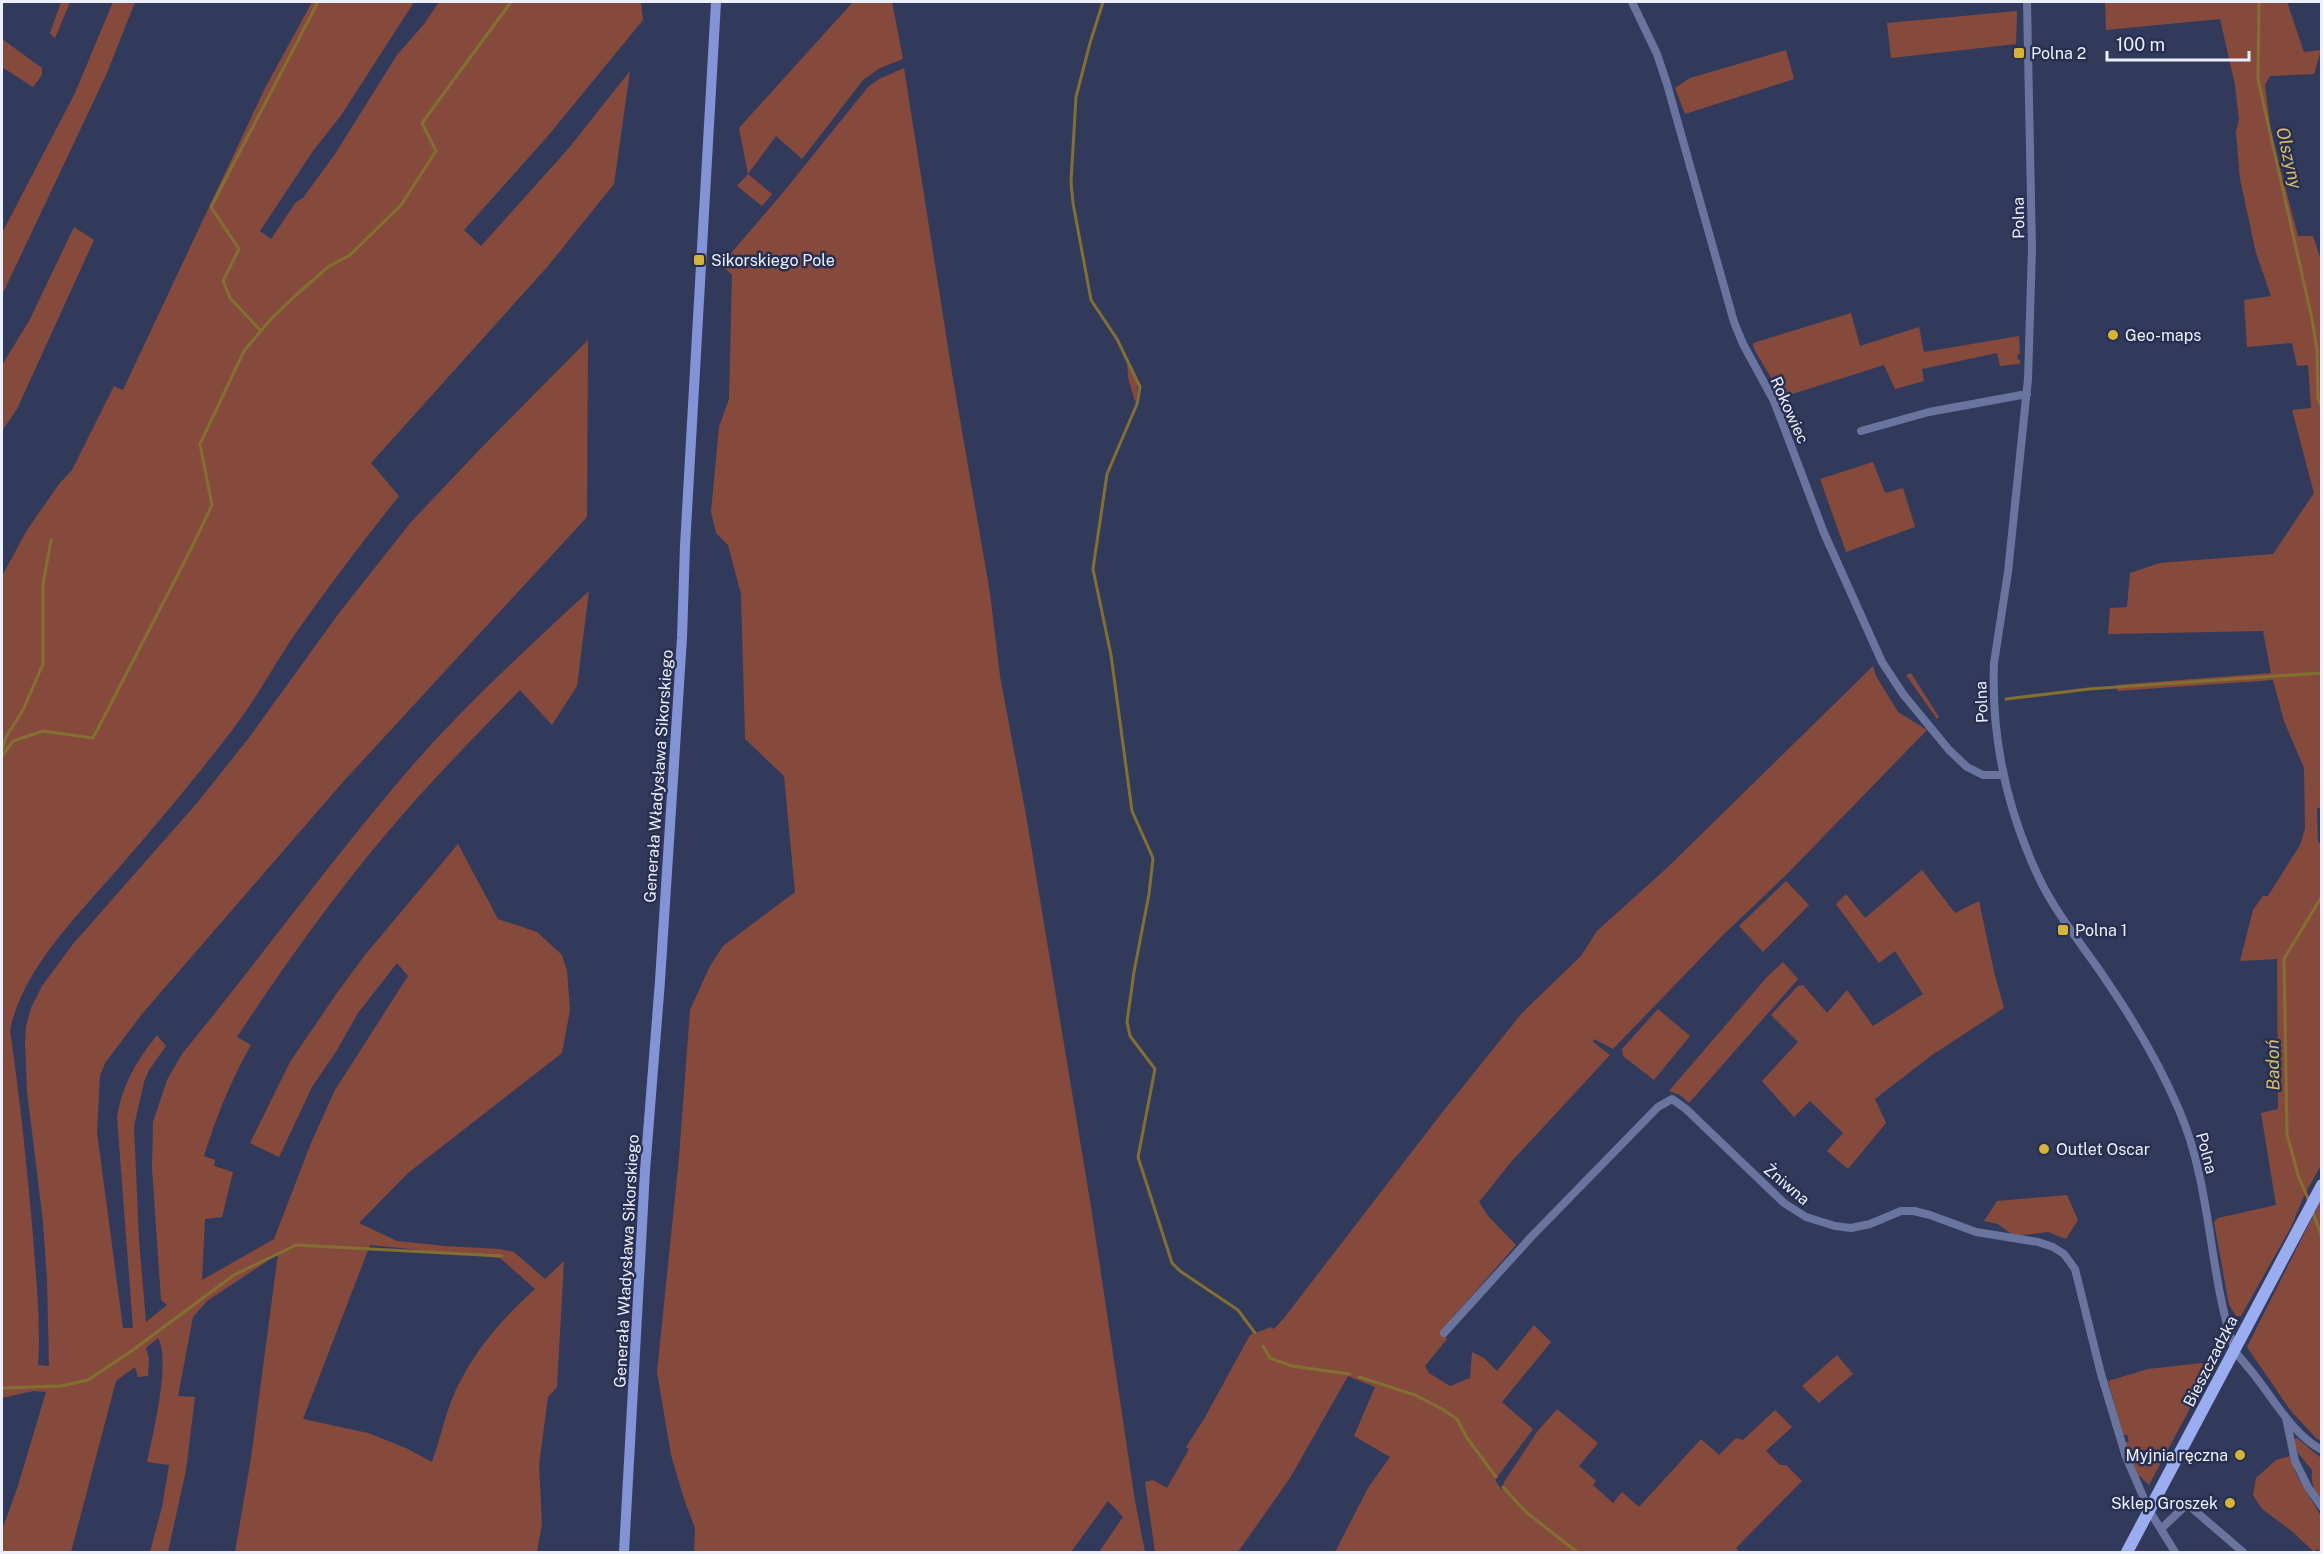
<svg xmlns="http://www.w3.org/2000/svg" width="2323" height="1554" viewBox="0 0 2323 1554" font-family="'Public Sans',sans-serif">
  <rect width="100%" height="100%" fill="#323a5c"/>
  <path fill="#864a3d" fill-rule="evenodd" d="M61 2H70L55 38 50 33Z
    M113 2H135L107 73 2 295V233L75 93Z
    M312 2H414L342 114 313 151 260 231 271 239 296 202 303 198 335 154 397 55 425 23 439 2H641L643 20 547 137 464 230 481 246 568 149 630 71 614 184 548 266 371 463 399 496C363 541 328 587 295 634 274 665 256 699 233 729 198 775 161 819 123 863 82 911 23 967 10 1030 20 1099 27 1167 33 1236 36 1279 41 1322 38 1365L49 1366 47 1280 43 1222 27 1091 25 1043 26 1026 31 1008 42 986 73 944 197 803 248 739 339 613 411 522 485 444 588 340 587 517 342 783 142 1014 105 1063 100 1076 97 1132 123 1328H133L117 1117C123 1083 136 1062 157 1035L166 1046 149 1070 144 1082 134 1126 139 1240 146 1322 167 1305 161 1300 152 1168 153 1122 167 1080 182 1054C254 966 321 874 394 787 453 716 521 654 589 591L577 686 552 725 520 690C474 737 428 784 386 834 332 898 283 967 237 1037L251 1045C231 1080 216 1117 204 1156L215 1160 214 1166 233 1172 222 1217 205 1219 202 1280 274 1239 311 1143 335 1090 408 976 397 963 358 1013 337 1050 312 1087 279 1157 250 1143 290 1062 337 993 365 955 458 844 498 919 537 932 562 955 567 971 570 1010 562 1053 408 1173 359 1223 397 1241 445 1246 499 1249 514 1252 545 1279 564 1261 557 1387 548 1397 539 1465 542 1524 537 1552H235L251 1458 278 1254 207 1301 193 1317 178 1396 195 1397 186 1470 168 1552H150L162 1507 169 1465 147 1462C153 1435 171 1360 158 1338L146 1348 149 1358 148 1376 138 1377 135 1367 116 1381 71 1552H2V1530L17 1489 46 1392 33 1391 2 1398V576L27 530 59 484 72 470 114 386 123 390 265 88ZM370 1245 500 1258 535 1289C502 1319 474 1350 455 1392 445 1414 440 1440 432 1462L406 1448 368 1433 303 1419Z
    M853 2H892L903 59 880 68 863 80 802 159 776 136 748 174 772 194 762 206 737 186 748 174 739 128Z
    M2105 2H2287L2304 52 2321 50 2314 74 2270 76 2265 85 2271 133 2298 236H2313L2321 260 2322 808H2317L2318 842 2322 843 2321 1165 2304 1196 2291 1227 2241 1316H2236L2229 1305 2214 1222 2218 1218 2276 1205 2261 1113 2278 1109 2277 959 2240 961 2253 910 2263 896H2268L2300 845 2305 829 2304 768 2284 721 2273 680 2118 691 2116 685 2271 673 2263 631 2108 634 2110 608 2127 607 2130 573 2160 563 2273 554 2314 493 2292 410 2311 408 2308 365 2297 366 2292 343 2247 347 2244 300 2271 296 2256 253 2240 179 2236 132 2239 119 2235 85 2220 19 2106 30Z
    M2017 11 2016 44 1891 58 1887 23Z
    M2 39 42 68V75L33 87 2 67Z
    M1786 50 1794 79 1685 114 1675 88 1690 78Z
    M904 68 953 379 990 593 1000 676 1026 815 1091 1207 1135 1501 1145 1552H1099L1123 1517 1108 1501 1071 1552H694L695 1528 684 1499 671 1455 657 1372 679 1158 690 1010 710 966 723 946 795 892 784 776 745 739 741 594 728 545 716 533 711 512 719 427 729 399 732 275 721 265 781 195 868 87 879 79Z
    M74 227 94 240 17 409 2 431V365L29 321Z
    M1851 313 1860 346 1919 327 1924 352 2019 336 2020 354H2018L2017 359 2020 360V364L2000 366 1997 353 1922 369 1924 381 1895 389 1884 365 1786 396H1782L1754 349 1753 343Z
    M1127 361C1137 369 1140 391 1135 402L1128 377Z
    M1873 462 1885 493 1903 488 1915 527 1846 552 1820 479Z
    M1873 666 1876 676 1898 712 1927 730 1788 873 1724 934 1613 1049 1594 1039 1593 1042 1610 1055 1511 1162 1479 1202 1488 1216 1516 1245 1441 1331 1447 1339 1425 1366 1429 1373 1450 1386 1470 1378 1472 1352 1484 1358 1497 1371 1534 1325 1551 1342 1502 1402 1533 1429 1495 1480 1502 1490 1504 1482 1537 1432 1557 1409 1598 1443 1579 1466 1596 1481 1593 1485 1613 1503 1622 1492 1639 1507 1701 1439 1719 1455 1736 1438 1743 1440 1775 1410 1792 1427 1766 1451 1780 1465H1786L1802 1481 1736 1548 1738 1550 1736 1552H1335L1368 1488 1390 1457 1354 1436 1375 1387 1348 1376 1290 1478 1238 1552H1155L1145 1482 1153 1480 1167 1488 1189 1449 1186 1447 1204 1419 1250 1335 1271 1327 1274 1329 1284 1318 1441 1114 1522 1013 1581 956 1597 931 1669 866Z
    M1911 673 1939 717 1937 719 1906 675Z
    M1922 870 1955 913 1979 901 1995 976 2004 1008 1932 1055 1875 1099 1886 1123 1848 1169 1827 1151 1843 1133 1810 1101 1794 1117 1762 1081 1798 1042 1771 1015 1798 986 1803 985 1827 1013 1847 990 1873 1026 1923 994 1895 951 1879 963 1836 904 1846 894 1865 918Z
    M1786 881 1809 905 1763 952 1739 926Z
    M1783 962 1798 979 1689 1103 1680 1095 1669 1091 1767 977Z
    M1658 1009 1690 1036 1654 1080 1623 1056 1622 1049Z
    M2067 1195 2078 1220 2066 1239 2048 1232 2014 1236 1998 1224 1984 1221 1997 1201Z
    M2321 1200V1441L2316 1438 2291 1411 2247 1347Z
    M1837 1355 1853 1374 1819 1403 1802 1386Z
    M2201 1363 2212 1367 2149 1485 2140 1476H2138L2125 1443 2129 1441 2127 1435H2123L2108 1381 2148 1369Z
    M2297 1438 2321 1458V1502C2314 1491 2311 1483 2312 1470L2298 1453 2294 1440Z
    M2290 1456 2296 1474 2321 1516V1552L2317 1549 2314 1552 2293 1532 2262 1509 2253 1495 2256 1478 2276 1460Z"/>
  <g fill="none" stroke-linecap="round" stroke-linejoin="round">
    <path stroke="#837030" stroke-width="3" d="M1103 2 1090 43 1076 97 1071 182 1073 203 1091 300 1117 339 1140 387 1137 404 1107 474 1093 569 1111 655 1132 811 1153 858 1149 894 1134 972 1127 1022 1130 1036 1155 1069 1138 1157 1172 1263 1180 1271 1238 1310 1255 1333
      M2259 2 2258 79 2312 319 2317 350 2318 399 2322 408
      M261 331 230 298 223 281 239 249 211 207 318 2
      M2006 699 2089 689 2322 673
      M2 750 6 737 23 710 43 664V584L51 540
      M2 756 13 741 43 731 93 738 189 553 212 505 200 444 244 351 271 319 296 295 328 267 350 255 401 205 436 151 422 123 511 2
      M2309 1201 2298 1175 2287 1134 2284 959 2322 896
      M2312 1210 2322 1237
      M1263 1346 1270 1358 1292 1366 1350 1374
      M1359 1377 1415 1395 1442 1409 1457 1419 1467 1438 1496 1477
      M2 1388 61 1386 88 1380 130 1352 234 1275 296 1245 502 1256
      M1503 1487 1526 1512 1577 1552"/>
    <path stroke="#6a759f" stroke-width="8" d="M1632 2 1657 54 1667 84 1734 322 1743 344 1774 401 1824 533 1882 662 1903 694 1949 750 1967 767 1983 775H2002
      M2027 2 2032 249 2028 379 2008 572 1994 663C1991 739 2007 810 2039 878 2056 914 2084 947 2106 980 2134 1021 2160 1065 2179 1110 2212 1186 2208 1271 2234 1348 2236 1355 2243 1360 2247 1366 2256 1376 2264 1388 2272 1399 2285 1417 2301 1439 2322 1450
      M1861 431 1929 412 2027 394
      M1444 1333 1532 1236 1658 1107 1672 1099 1686 1109 1784 1203 1806 1217 1835 1226 1851 1228 1870 1224 1901 1211H1914L1930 1215 1976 1232 2038 1242 2053 1247 2064 1254 2075 1269 2101 1374 2126 1457 2149 1510 2175 1552
      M2286 1418 2295 1461 2308 1487 2322 1507
      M2161 1529 2187 1504 2243 1552"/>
    <path stroke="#8394d6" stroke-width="10" d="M624 1552 645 1171 660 981 682 638 685 546 716 2"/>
    <path stroke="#9badf1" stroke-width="12" d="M2127 1552 2322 1185"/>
  </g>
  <g fill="#d7b434" stroke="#282f51" stroke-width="2">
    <rect x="2013" y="47" width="12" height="12" rx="3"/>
    <rect x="693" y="254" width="12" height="12" rx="3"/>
    <circle cx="2113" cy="335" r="6"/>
    <rect x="2057" y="924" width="12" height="12" rx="3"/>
    <circle cx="2044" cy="1149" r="6"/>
    <circle cx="2240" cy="1455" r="6"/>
    <circle cx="2230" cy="1503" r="6"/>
  </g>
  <g text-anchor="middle" stroke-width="5" stroke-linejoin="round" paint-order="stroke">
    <g font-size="16" fill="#eceffd" stroke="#282f51" text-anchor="start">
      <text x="2031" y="59">Polna 2</text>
      <text x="711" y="266">Sikorskiego Pole</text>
      <text x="2125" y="341">Geo-maps</text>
      <text x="2075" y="936">Polna 1</text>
      <text x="2056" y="1155">Outlet Oscar</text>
      <text x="2228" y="1461" text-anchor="end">Myjnia ręczna</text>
      <text x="2218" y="1509" text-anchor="end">Sklep Groszek</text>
    </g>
    <g font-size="16" fill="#eceffd" stroke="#282f51">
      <text transform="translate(2018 218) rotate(-91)" y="6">Polna</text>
      <text transform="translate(1790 410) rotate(66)" y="6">Rokowiec</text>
      <text transform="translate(1981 702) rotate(-92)" y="6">Polna</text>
      <text transform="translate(658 776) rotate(-86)" y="6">Generała Władysława Sikorskiego</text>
      <text transform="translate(2207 1153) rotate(75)" y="6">Polna</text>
      <text transform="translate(1787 1184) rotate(40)" y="6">Żniwna</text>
      <text transform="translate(626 1261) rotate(-87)" y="6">Generała Władysława Sikorskiego</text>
      <text transform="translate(2210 1361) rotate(-63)" y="6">Bieszczadzka</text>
    </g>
    <g font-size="18" font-style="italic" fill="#dcbf63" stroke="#282f51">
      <text transform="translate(2289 158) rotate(77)" y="6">Olszyny</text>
      <text transform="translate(2273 1065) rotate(-91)" y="6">Badoń</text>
    </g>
  </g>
  <rect width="2323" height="1554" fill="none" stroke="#eceffd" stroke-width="6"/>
  <path d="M2107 51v9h142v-9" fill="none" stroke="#eceffd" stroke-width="3"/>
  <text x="2116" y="51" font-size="18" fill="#eceffd" stroke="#282f51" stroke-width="4.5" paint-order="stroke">100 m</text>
</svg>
